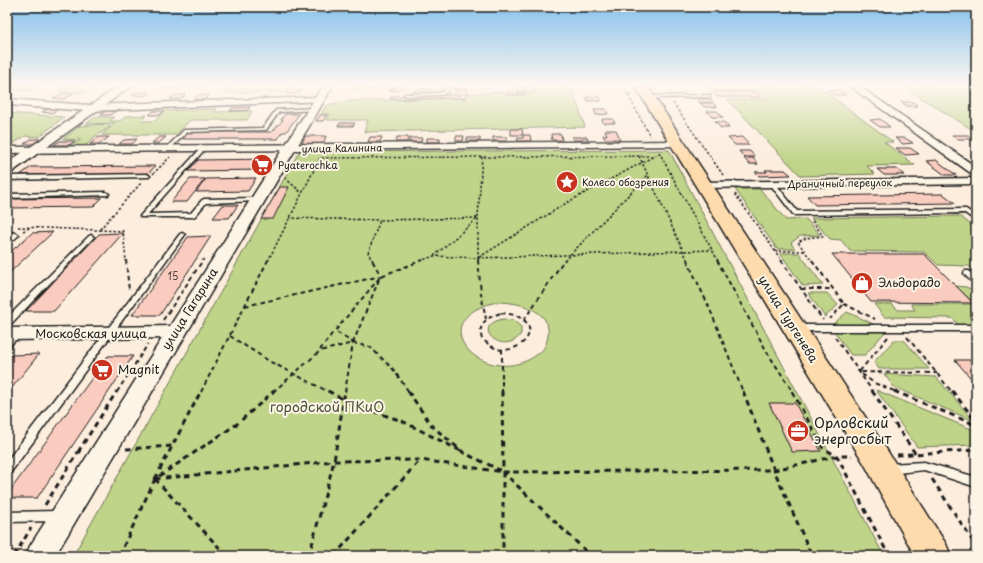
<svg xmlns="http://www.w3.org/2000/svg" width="983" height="563" viewBox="0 0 983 563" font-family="'Playpen Sans',sans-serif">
  <rect width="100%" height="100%" fill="#fceddd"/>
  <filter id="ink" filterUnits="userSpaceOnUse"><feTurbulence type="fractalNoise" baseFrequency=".025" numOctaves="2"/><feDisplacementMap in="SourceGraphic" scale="8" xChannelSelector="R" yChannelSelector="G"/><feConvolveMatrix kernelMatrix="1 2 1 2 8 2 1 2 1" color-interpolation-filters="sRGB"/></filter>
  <g filter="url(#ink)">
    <path fill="#f7dfd0" d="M385 84H533L534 93H526V95L466 94V98L386 100 394 92 379 89Z
      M219 106 216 109 154 111 157 108Z"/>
    <path fill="#bfd389" stroke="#6e7852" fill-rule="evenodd" d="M7 84H94L91 86 98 87C83 95 74 93 58 92L64 87 39 86 30 91 13 90 17 87 7 86Z
      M168 84H293L289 88 283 92 222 93 230 85 161 89Z
      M353 84H385L379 89 350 90Z
      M533 84H565L566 87 572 89 585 127 364 132 368 120H327L330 114H321L326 106 331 104 351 101 466 98V94L503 92 505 95H525V93H534Z
      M703 84H815L893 142H884L915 165 867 166 875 174 801 176 728 100 769 99 759 91H710Z
      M899 84H976V132Z
      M216 109 215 112 252 111 247 120H190L176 135H102L115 123 86 124 95 117H114L110 121H120L126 116 147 115 141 121H155L165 111Z
      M7 113 64 117 39 137 25 136 13 144 7 143V138L9 136H7Z
      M107 124 110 127 93 138 86 146H61L70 145 81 140 63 139 79 126Z
      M669 150 884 556H73L299 152ZM497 302C517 302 552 309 548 336 547 343 544 350 538 354 486 393 416 320 497 302Z
      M735 189H760L786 220 806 219 820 235 800 236 791 243 795 249H777Z
      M960 216 976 229V273L969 266 938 265 924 252 850 251 841 240 830 239 811 218Z
      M780 253H799L823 285 803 286Z
      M956 286 966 287 976 291V326H960L952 318 884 317 874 304H892L898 310H915L911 304H975Z
      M808 293H827L838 305 825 317Z
      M847 312 878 326 832 325Z
      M503 319 513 320 521 327V334C504 358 468 326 503 319Z
      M834 331 885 332 865 355H851Z
      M894 340H904L929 369H879L874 362Z
      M884 374 936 377 974 421 894 387Z
      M876 390 976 431V445L917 447Z"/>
    <path fill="#facbbf" stroke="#1c1c1c" d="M401 84H407L397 91H391Z
      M453 84H465L466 89H453Z
      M525 84H533L534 93H527Z
      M424 88 435 91H442L436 94 422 90 416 94 410 93Z
      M456 89H466V98L390 99 392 96 461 95V93L455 91Z
      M288 90H302L300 93 285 94Z
      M827 90H839L846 95H834Z
      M138 92 150 93 145 96 132 95Z
      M507 92H525V95H507Z
      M713 92H756L762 97H717Z
      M61 94H73L64 99 53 98Z
      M174 95H185L181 99H170Z
      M198 95H210L206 99 194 100Z
      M586 97H600L601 101H588Z
      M697 99H710L713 102 700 103Z
      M901 102H913L918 106H907Z
      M700 103H713L717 107H704Z
      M250 107 248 110 230 111 232 108Z
      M49 108 59 109 52 113 42 112Z
      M594 109H606L608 114 596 115Z
      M106 111H116L110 115H100Z
      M153 111H164L160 115H149Z
      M707 111H717L723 117H712Z
      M285 114H299L286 132H282L278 139H183L189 132H272L283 120H281Z
      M320 115H327L323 121H316Z
      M602 119H613L615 123H603Z
      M880 119 890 127H880L870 120Z
      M715 122H724L729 128H721Z
      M340 123H355L353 126H338Z
      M511 129H522L523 135H511Z
      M605 130H616L620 139H605L603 135H607Z
      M551 134H561L562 140H552Z
      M523 135H530L531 141H518L517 138H523Z
      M952 135H968L973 139H957Z
      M305 136H326L323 144H302Z
      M456 136H464L463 141H456Z
      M99 137H109L100 144H90Z
      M159 137H166L159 143H152Z
      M370 137H382L380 142H368Z
      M397 137H408L407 142H396Z
      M493 137H507V141H493Z
      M572 137H587L588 140H573Z
      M742 137 749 145H735L728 138Z
      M410 138H422L421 142H409Z
      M427 138H440V142H427Z
      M467 138H480V141H467Z
      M895 138H905L913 143 903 144Z
      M31 139H40L33 144H24Z
      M137 139 132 144H119L124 140Z
      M60 141H75L69 145H54Z
      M896 148H910L919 154 905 155Z
      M739 151H750L755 157H744Z
      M744 158H753L758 164H749Z
      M270 159 263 170 188 171 198 160Z
      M936 160 956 175H945L926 161Z
      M155 166 148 174 20 175 31 167Z
      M877 169H897L904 175H884Z
      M765 170H785L791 175 759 176 755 172H767Z
      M256 178 248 191 196 192 206 179Z
      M190 179H205L187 202H171Z
      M280 187H289L273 219H261Z
      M943 194 955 203 815 205 807 196Z
      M102 198 93 207 7 208V199Z
      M223 205H238L229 218H213Z
      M53 232 7 275V255L32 233Z
      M123 233 54 311H26L99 234Z
      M211 236 160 315H132L188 237Z
      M832 254H924L973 303 871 302Z
      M39 354 7 394V360L12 355Z
      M108 356H133L37 498H7V495Z
      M955 360H976V384Z
      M769 403H795L821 451 792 452Z"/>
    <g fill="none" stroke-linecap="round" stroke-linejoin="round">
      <g stroke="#1c1c1c" stroke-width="3">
        <path id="service" d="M394 84H399L391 89H389V87Z
          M445 84H449L447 86 449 91 442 95 406 96 404 95 406 94 441 93 445 91 443 86Z
          M519 84H523L522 92 519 91Z
          M709 95H710V97L648 98 646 97 648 96Z
          M314 108 316 109V110L279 112 266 130H264L187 132 169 150 165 149 184 130 263 128 276 110Z
          M201 148 205 149 148 214 191 213 202 200 204 199 257 198 260 200 259 201 206 203 195 216 193 217H141L140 216 141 215Z
          M147 174 150 176 149 177 7 180V176Z
          M773 182 775 183 797 211 966 209 976 216V221L965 213 795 215 793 214 770 184Z
          M106 192 109 194 108 195 7 198V194Z
          M7 232 16 233 19 235 9 244 7 245V240L11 236H7Z
          M182 233 185 235 184 236 11 472 7 474V461L180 234Z
          M91 235 94 237 93 238 10 325 7 326V318L89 236Z
          M965 271H969L976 278V284H974L965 275 964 273Z
          M798 325H976V331H798L795 330 794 328 795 326Z
          M16 331 19 332 20 334 10 346 7 347V339L13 332Z
          M924 462 976 477V487L924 470 889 474 885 472 884 469 885 466 889 464Z
          M57 511 61 512 62 516 61 520 57 521 7 522V512Z"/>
      </g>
      <g stroke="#1c1c1c" stroke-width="3">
        <path id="minor" d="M847 84H856L976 167V175L972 174Z
          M320 97 324 99 323 101 89 111 7 105V99L89 105Z
          M678 141 681 142 683 144 681 146 7 153V147Z
          M976 178V184L704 188 699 185 704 182Z
          M176 326 182 328 184 332 182 336 176 338 7 340V328Z"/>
      </g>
      <g stroke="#1c1c1c" stroke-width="3">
        <path id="tertiary" d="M324 84H334L55 556H26L30 546Z"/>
      </g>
      <g stroke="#1c1c1c" stroke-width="3">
        <path id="secondary" d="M122 84H134L12 172 7 173V163Z"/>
      </g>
      <g stroke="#1c1c1c" stroke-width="3">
        <path id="primary" d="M634 84H646L885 447 946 544 951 556H915L865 465Z"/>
      </g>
      <path stroke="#1c1c1c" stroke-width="1.5" stroke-dasharray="2.5 2" stroke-linecap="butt" d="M622 84 650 136
        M659 84 663 89
        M628 94H634
        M673 103 723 175
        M659 152 718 261
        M639 156 688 261
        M153 174 170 157
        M285 178 302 193
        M735 194 782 261
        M289 218 380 220
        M812 221 823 236 806 238 798 242 812 261
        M18 227 123 231 126 261
        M100 229 141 183
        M23 231 31 227
        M775 251H804
        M434 256 478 218 482 156
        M202 261 204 259
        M268 261 320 158 654 156
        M373 261 368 253 380 220 478 218V258
        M420 261 434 256 478 258 712 250
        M478 261V258L568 202 660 153
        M564 261 648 175"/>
      <path stroke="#1c1c1c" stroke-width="2" stroke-dasharray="4.5 3.5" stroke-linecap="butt" d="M126 260 129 291
        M478 260 481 294 486 319
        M687 260 709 307 743 392
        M717 260 767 352 793 392
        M781 260 823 320
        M812 260 844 304 830 319
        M801 289H832
        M844 304 875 319
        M245 306 381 276 372 260
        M501 313C507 314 514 314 519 317 545 330 516 357 495 348 490 346 486 342 482 339 477 324 487 317 501 313Z
        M163 320 203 260
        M524 320 564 260
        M230 336 269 361 329 392
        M835 337 873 392
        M888 337 859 372 937 373
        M907 337 952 392
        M353 343 380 277
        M502 349V392
        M320 350 334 331
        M862 374 874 383 897 392
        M117 392 148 344
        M201 392 268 260
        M273 392 320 351 353 343 370 347 393 369 409 392
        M345 392 353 343 335 331 381 276 423 260"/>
      <path stroke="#1c1c1c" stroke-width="3" stroke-dasharray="5.5 4.5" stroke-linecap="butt" d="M328 391 352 404 402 421 461 451
        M408 391 432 426 464 453 500 470
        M502 391 503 472 591 556
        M743 391 774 470 812 556
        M792 391 823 448 837 456 889 556
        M872 391 915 453
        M894 391 976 425
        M952 391 976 421
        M126 449 172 446
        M78 452 117 391
        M897 455 976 450
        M503 472V556
        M155 479 334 461 420 460 503 472 774 470 837 456H852
        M155 479 201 391
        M155 479 227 556
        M932 479 976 546
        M45 505 78 452H83
        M14 556 31 528
        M119 556 155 479 237 424 274 391
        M309 556 334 461 345 391
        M334 556 420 460"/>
      <use href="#service" fill="#fcf5e5" fill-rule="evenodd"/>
      <use href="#minor" fill="#fcf5e5" fill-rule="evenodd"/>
      <use href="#tertiary" fill="#fcf5e5" fill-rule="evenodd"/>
      <use href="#secondary" fill="#fcf5e5" fill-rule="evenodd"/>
      <use href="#primary" fill="#fedbac" fill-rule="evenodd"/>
    </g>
  </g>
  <linearGradient id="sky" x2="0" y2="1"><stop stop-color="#84c0ec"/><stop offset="0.52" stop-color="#fef7f0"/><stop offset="1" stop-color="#fef7f0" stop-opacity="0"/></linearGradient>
  <rect width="983" height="163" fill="url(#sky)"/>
  <defs>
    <g id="supermarket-disc" transform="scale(1.15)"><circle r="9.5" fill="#c8321e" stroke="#fcf5e5"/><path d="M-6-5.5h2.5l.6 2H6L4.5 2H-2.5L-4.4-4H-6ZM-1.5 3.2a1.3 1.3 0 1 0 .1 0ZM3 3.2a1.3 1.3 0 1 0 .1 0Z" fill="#fff"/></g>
    <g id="sight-disc" transform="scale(1.15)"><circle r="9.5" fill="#c8321e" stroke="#fcf5e5"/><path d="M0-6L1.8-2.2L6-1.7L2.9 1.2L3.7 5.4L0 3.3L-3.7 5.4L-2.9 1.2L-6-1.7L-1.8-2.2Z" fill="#fff"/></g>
    <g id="shop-disc" transform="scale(1.15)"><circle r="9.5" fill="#c8321e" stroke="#fcf5e5"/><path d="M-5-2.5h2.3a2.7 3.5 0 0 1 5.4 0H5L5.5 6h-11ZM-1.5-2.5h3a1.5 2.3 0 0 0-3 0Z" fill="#fff"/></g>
    <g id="office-disc" transform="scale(1.15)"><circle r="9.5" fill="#c8321e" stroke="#fcf5e5"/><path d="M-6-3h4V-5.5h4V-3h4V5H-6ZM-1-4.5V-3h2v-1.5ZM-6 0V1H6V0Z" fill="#fff"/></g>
  </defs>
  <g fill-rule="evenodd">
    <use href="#supermarket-disc" x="262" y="165"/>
    <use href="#sight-disc" x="567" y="182"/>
    <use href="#shop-disc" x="862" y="283"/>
    <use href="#supermarket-disc" x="102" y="370"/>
    <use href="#office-disc" x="798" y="431"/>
  </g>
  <g text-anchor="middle" stroke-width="4" stroke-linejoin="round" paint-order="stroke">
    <g font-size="10" fill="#1c1c1c" stroke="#fcf5e5">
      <text transform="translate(342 148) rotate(-1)" y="4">улица Калинина</text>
      <text transform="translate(840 183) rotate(-1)" y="4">Драничный переулок</text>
    </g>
    <g font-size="10" fill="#1c1c1c" stroke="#fcf5e5" text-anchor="start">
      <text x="278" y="169">Pyaterochka</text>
      <text x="582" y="186">Колесо обозрения</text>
    </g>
    <g font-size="10" fill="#544845">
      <text x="173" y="280">15</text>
    </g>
    <g font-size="12" fill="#1c1c1c" stroke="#fcf5e5" text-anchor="start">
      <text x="878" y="287">Эльдорадо</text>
      <text x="118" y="374">Magnit</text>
    </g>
    <g font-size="12" fill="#1c1c1c" stroke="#fcf5e5">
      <text transform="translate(190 309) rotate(-58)" y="4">улица Гагарина</text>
      <text transform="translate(788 319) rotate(58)" y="4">улица Тургенева</text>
      <text x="91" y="338">Московская улица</text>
    </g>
    <g font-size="14" fill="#4d533d" stroke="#fcf5e5">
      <text x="327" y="412">городской ПКиО</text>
    </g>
    <g font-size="14" fill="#1c1c1c" stroke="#fcf5e5" text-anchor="start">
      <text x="814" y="428">Орловский<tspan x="814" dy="16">энергосбыт</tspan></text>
    </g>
  </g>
  <rect width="983" height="563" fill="none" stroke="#fcf5e5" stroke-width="24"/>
  <rect x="12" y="12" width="959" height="539" fill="none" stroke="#1c1c1c" stroke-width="1.5" filter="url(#ink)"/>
</svg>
